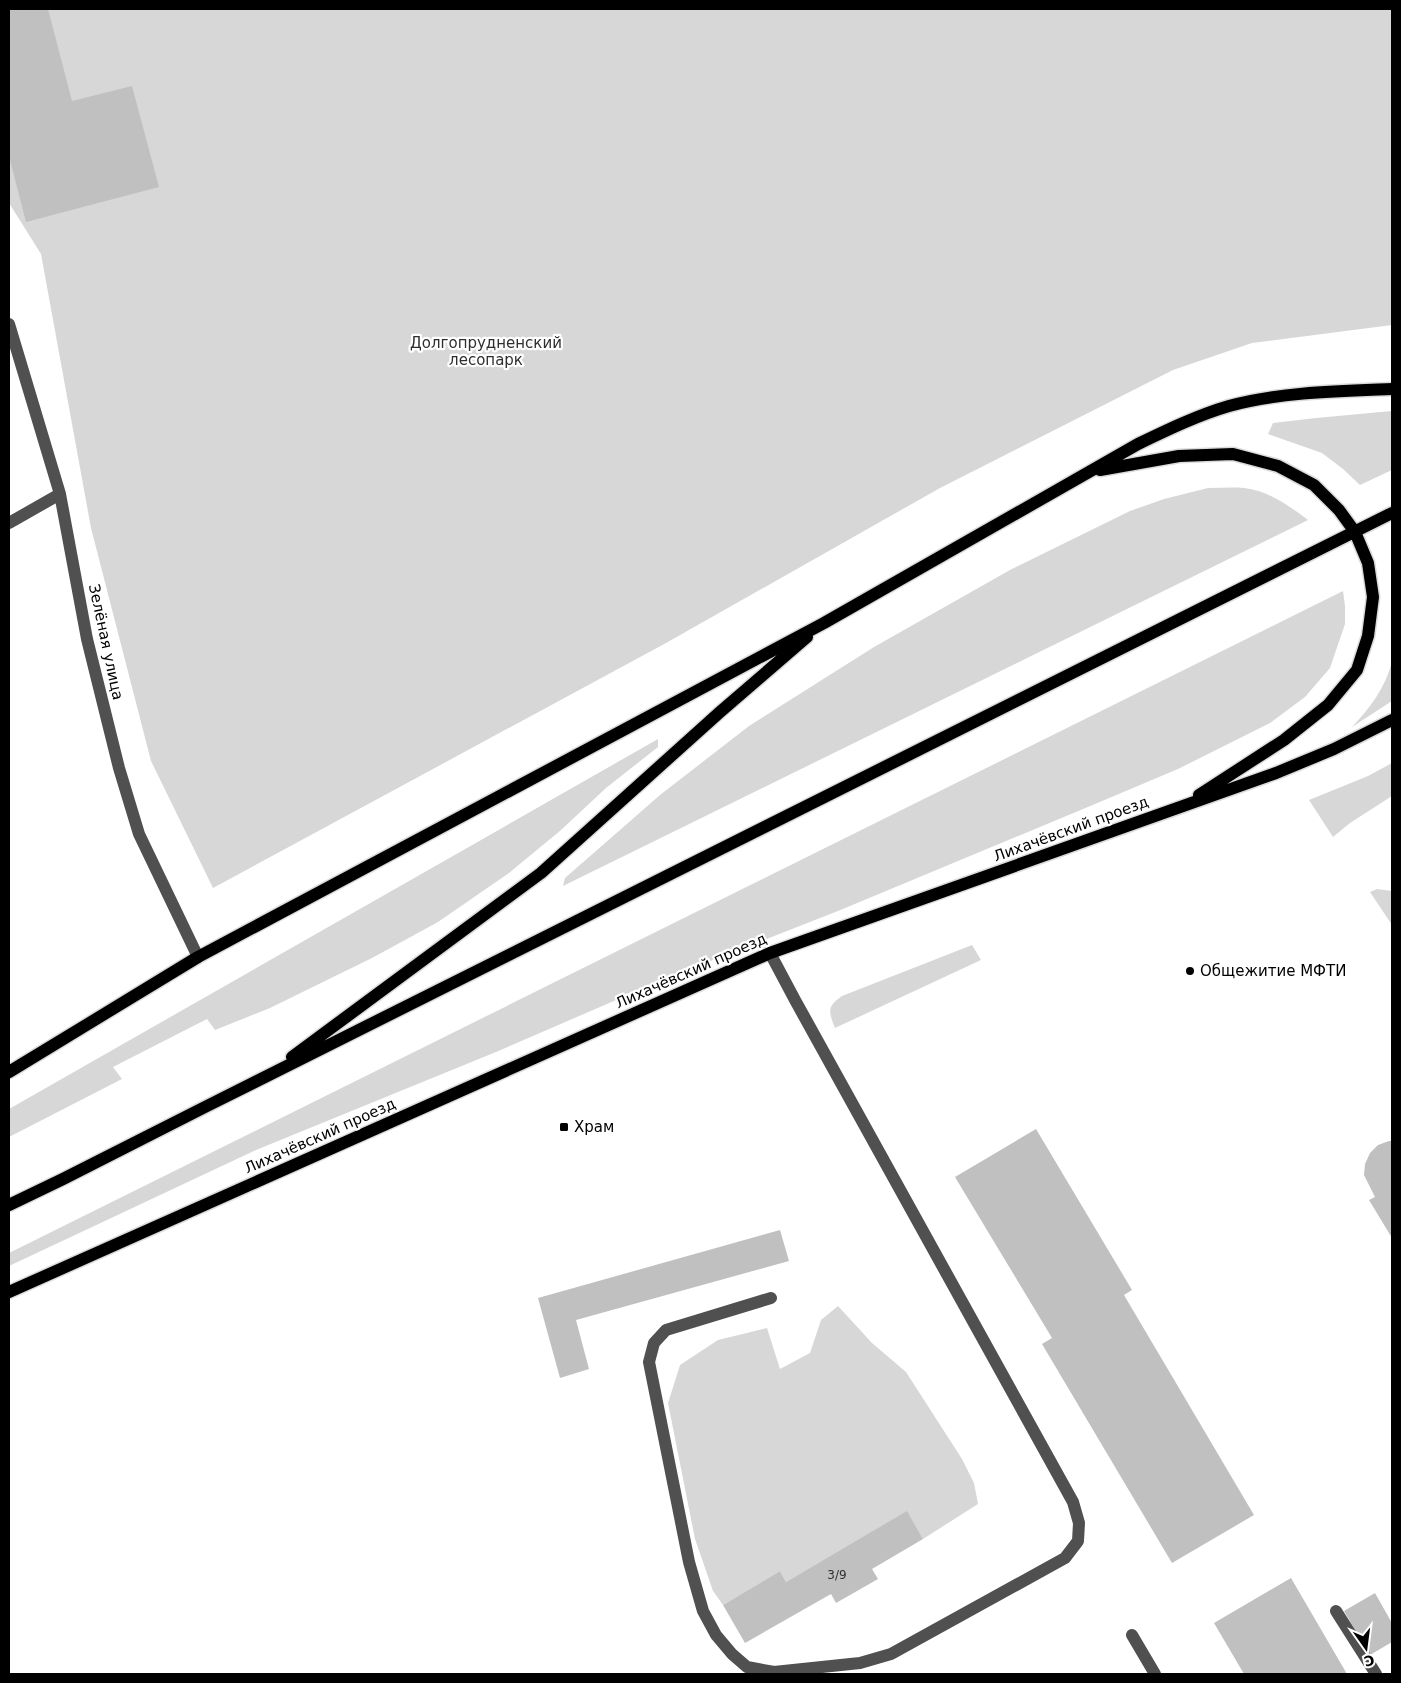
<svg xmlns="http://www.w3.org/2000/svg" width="1401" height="1683" viewBox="0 0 1401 1683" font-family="'DejaVu Sans',sans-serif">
  <rect width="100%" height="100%" fill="#fff"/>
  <path fill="#d7d7d7" d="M9 9H1392V325L1252 343 1173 370 940 488 666 643 213 888 151 761 91 528 41 254 9 203Z
    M1392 411V470L1360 485 1343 469 1322 453 1268 434 1273 423 1316 418Z
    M1208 488C1220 488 1232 487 1244 488 1269 491 1288 505 1308 520L563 886 565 878 660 795 749 726 874 647 1010 570 1130 511 1164 499Z
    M1343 591 1345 606V624L1330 668 1305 697 1270 723 1178 769 1095 804 838 911 667 978 496 1052 256 1150 9 1266V1253Z
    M1392 662V701L1352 727C1370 708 1385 688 1392 662Z
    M658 739V747L606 788 561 830 509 873 438 922 372 958 270 1008 215 1030 207 1019 113 1067 122 1079 9 1137V1109Z
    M1392 763V796L1350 823 1333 837 1309 800 1368 776Z
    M1377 889 1392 891V925L1370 892Z
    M972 945 981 960 835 1028C829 1012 826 1007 842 996Z
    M838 1306 872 1343 906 1372 962 1459 974 1483 978 1504 923 1539 907 1512 786 1582 780 1571 723 1605 713 1591 695 1539 668 1403 680 1365 718 1340 767 1328 780 1369 810 1353 821 1320Z"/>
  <path fill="#c0c0c0" d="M9 9H48L72 101 132 86 159 187 26 222 9 156Z
    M1036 1129 1132 1290 1124 1295 1254 1515 1172 1563 1042 1344 1052 1338 955 1177Z
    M1389 1141H1392V1238L1369 1200 1375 1197 1364 1175 1365 1164 1370 1153 1378 1145Z
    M780 1230 789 1261 576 1320 589 1369 560 1378 538 1298Z
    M907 1511 923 1539 872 1569 878 1579 836 1603 831 1594 745 1643 723 1605 780 1571 786 1582Z
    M1291 1578 1347 1674H1244L1214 1623Z
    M1375 1593 1392 1623V1642L1370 1655 1344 1611Z"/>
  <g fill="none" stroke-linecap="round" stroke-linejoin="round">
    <g stroke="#dbdbdb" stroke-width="15">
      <path id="major" d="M1100 470 1179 456 1233 454 1278 466 1314 485 1339 510 1355 532 1368 563 1373 597 1368 636 1357 670 1328 705 1284 740 1199 795
        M292 1057 541 873 720 712 807 637
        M9 1072 198 957 824 623 1138 444C1167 430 1198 415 1229 406 1280 392 1340 391 1392 389
        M9 1205 63 1179 205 1107 1392 513
        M9 1292 770 953 1276 773 1334 749 1392 720"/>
    </g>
    <path stroke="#505050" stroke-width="12" d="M9 324 60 494 87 639 119 768 139 834 198 957
      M9 523 60 494
      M770 953 795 1000 1073 1502 1079 1523 1078 1541 1065 1558 891 1654 860 1663 774 1672 747 1667 732 1654 716 1635 703 1611 689 1562 649 1362 654 1343 666 1330 771 1298
      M1336 1611 1376 1674
      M1132 1635 1155 1674"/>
    <use href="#major" stroke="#000" stroke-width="12"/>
  </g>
  <g fill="#000" stroke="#fff" stroke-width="2">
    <circle cx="1190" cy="971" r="5"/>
    <rect x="559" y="1122" width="10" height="10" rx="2.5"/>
  </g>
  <g text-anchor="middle" stroke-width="4.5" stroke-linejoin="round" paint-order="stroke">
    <g font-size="12" fill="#303030">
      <text x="837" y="1579">3/9</text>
    </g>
    <g font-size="15" fill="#2e2e2e" stroke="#fff">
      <text x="486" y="348">Долгопрудненский<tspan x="486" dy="17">лесопарк</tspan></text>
    </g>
    <g font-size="15" fill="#000" stroke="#fff">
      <text transform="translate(106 642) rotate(78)" y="5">Зелёная улица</text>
      <text transform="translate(1071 829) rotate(-20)" y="5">Лихачёвский проезд</text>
      <text transform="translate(691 971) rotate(-24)" y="5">Лихачёвский проезд</text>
      <text transform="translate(320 1136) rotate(-24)" y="5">Лихачёвский проезд</text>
    </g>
    <g font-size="15" fill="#000" stroke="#fff" text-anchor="start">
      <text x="1200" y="976">Общежитие МФТИ</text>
      <text x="574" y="1132">Храм</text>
    </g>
  </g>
  <rect width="1401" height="1683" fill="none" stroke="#000000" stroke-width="20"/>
  <g transform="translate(1366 1648) rotate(166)" stroke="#ffffff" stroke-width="4" paint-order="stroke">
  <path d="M0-4L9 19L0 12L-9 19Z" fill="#000000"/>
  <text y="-8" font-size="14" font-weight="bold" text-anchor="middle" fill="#000000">С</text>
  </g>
</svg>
